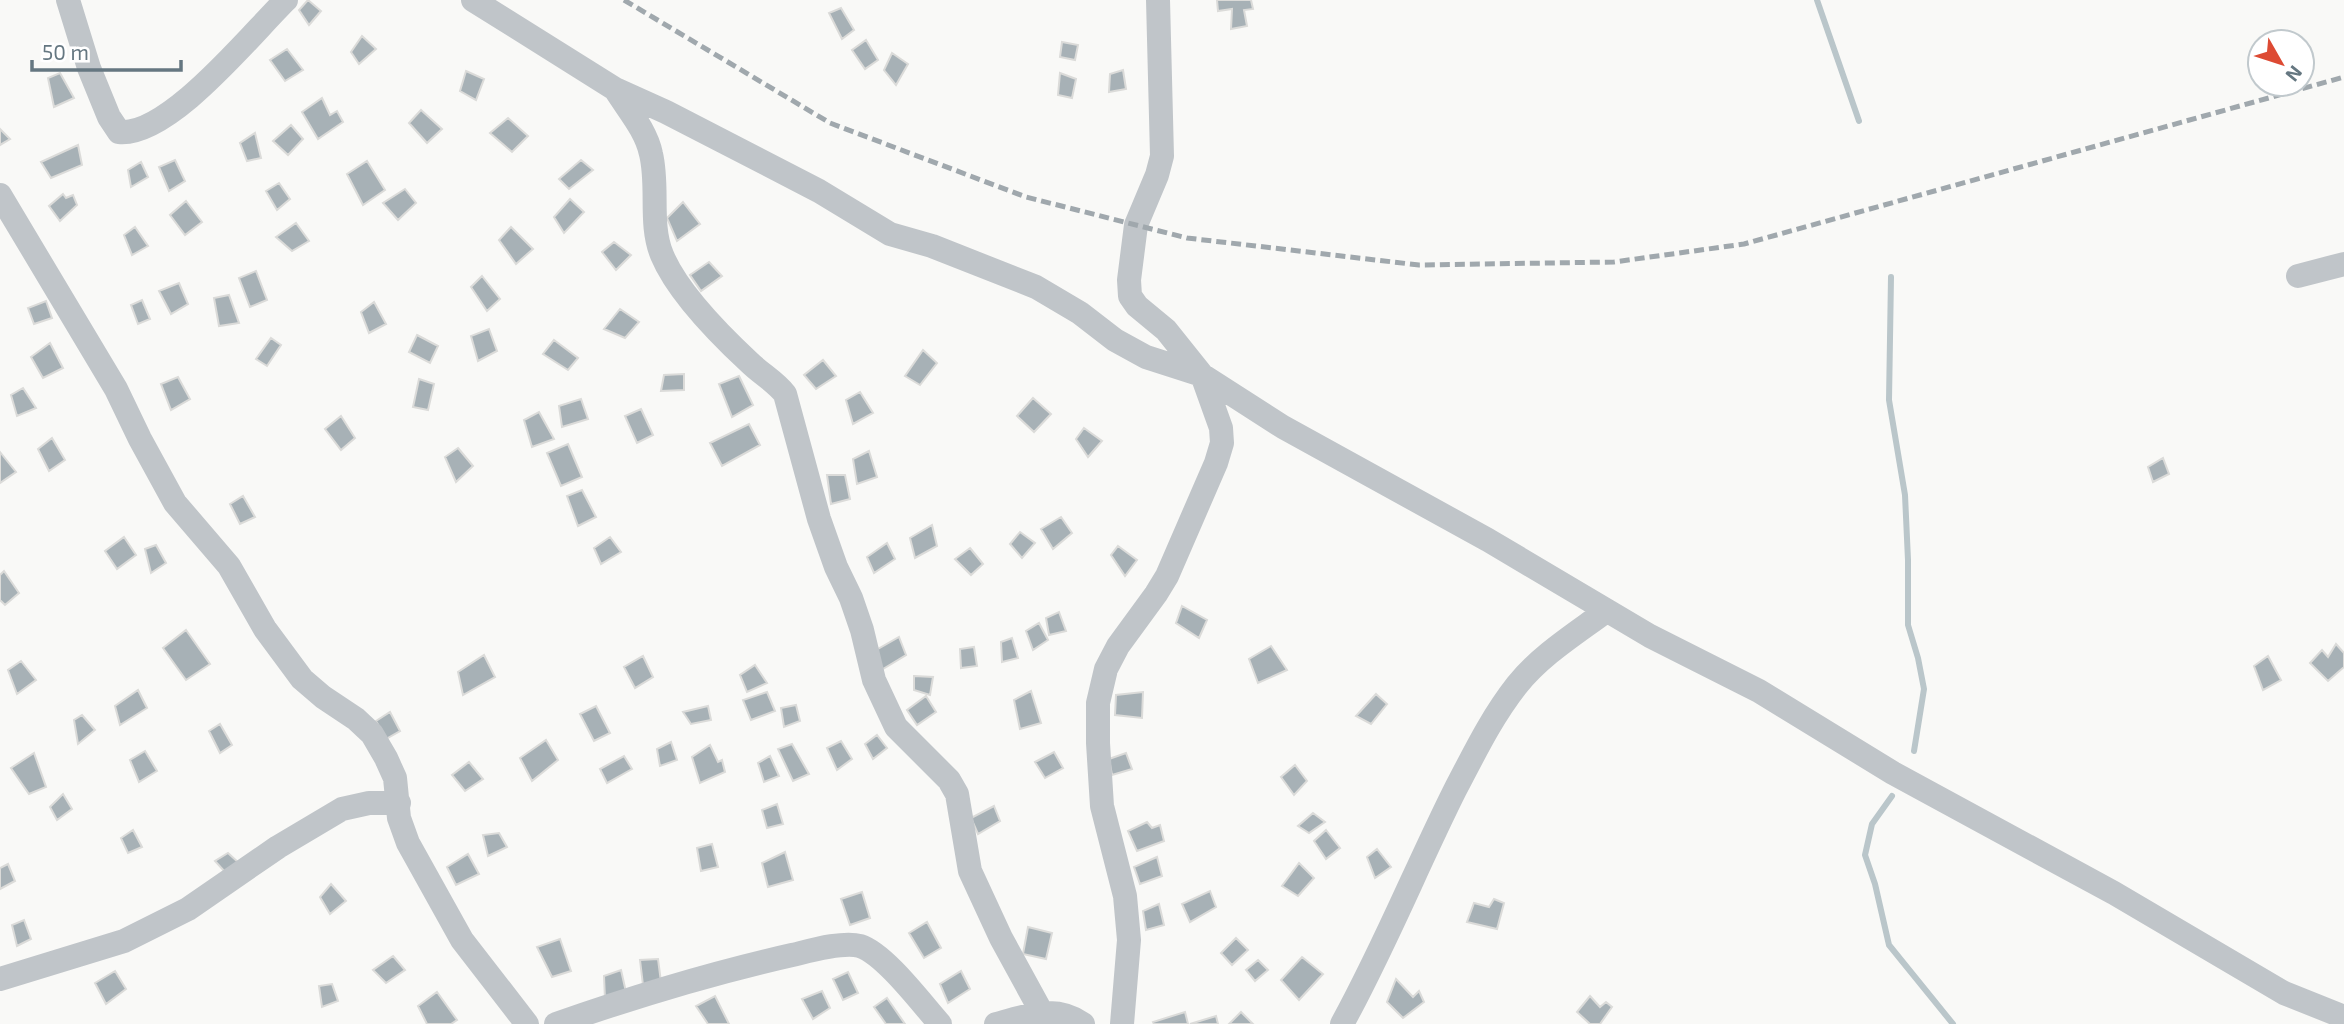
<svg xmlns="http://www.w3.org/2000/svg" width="2344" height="1024" viewBox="0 0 2344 1024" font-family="'Exo 2',sans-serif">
  <rect width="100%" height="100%" fill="#f9f9f7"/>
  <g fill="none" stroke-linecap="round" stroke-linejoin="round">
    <path stroke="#bac6ca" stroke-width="6" d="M1817 0 1859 121
      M1891 277 1889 400 1905 495 1908 560V625L1918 658 1924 689 1914 751
      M1892 796 1872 824 1865 855 1875 884 1889 945 1953 1024"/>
  </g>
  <path fill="#a7b1b6" stroke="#dbdbd9" stroke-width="2" d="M308 0 321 11 309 25 299 10Z
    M1217 0H1251L1253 9 1244 10 1247 26 1231 29 1232 9 1218 11Z
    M841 8 854 30 842 39 829 13Z
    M362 36 376 49 359 64 351 52Z
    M866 40 878 60 865 69 852 50Z
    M1062 42 1078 45 1075 60 1060 57Z
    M287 49 303 70 285 81 270 60Z
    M892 53 908 64 896 85 884 70Z
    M1123 70 1126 89 1109 92 1110 74Z
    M466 71 484 79 476 100 460 91Z
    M60 73 74 98 54 107 48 78Z
    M1060 73 1076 79 1072 98 1058 95Z
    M322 98 330 115 337 111 343 122 318 139 302 112Z
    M421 110 442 129 427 143 409 123Z
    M508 118 528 136 512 152 490 133Z
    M291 125 303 139 288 155 273 141Z
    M0 129 10 139 0 145Z
    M255 133 261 158 247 161 240 143Z
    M78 145 82 165 51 178 41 162Z
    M175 160 185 181 169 191 159 167Z
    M581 160 593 170 569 189 559 179Z
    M367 161 385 190 363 205 347 174Z
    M141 162 148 177 131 187 128 170Z
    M279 183 290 199 277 210 266 191Z
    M405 189 416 203 398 220 383 203Z
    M63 194 66 198 73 195 77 205 60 221 49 206Z
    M570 199 584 212 564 233 554 217Z
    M186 201 202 222 185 235 170 215Z
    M683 202 700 224 677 241 667 218Z
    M296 223 309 241 292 251 276 237Z
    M135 227 148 246 132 255 124 235Z
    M511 227 533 249 516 264 499 240Z
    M614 242 631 255 616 270 602 252Z
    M709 262 722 276 701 291 690 275Z
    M256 271 267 300 250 307 239 278Z
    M482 276 500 299 487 311 471 287Z
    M179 283 188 304 171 314 159 291Z
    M229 295 239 323 219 326 214 298Z
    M142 300 150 319 138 324 131 305Z
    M46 301 52 318 34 324 28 308Z
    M374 302 386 324 369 333 361 312Z
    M620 309 639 322 625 338 604 329Z
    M489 329 497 351 478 361 471 336Z
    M417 335 438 346 430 363 409 352Z
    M271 338 281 345 267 366 256 359Z
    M554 340 578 358 568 370 543 354Z
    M50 343 63 368 43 378 31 357Z
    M923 350 937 363 920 385 905 376Z
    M823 360 836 376 816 389 804 375Z
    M684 374V390L661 391 664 375Z
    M739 376 753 405 732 417 719 384Z
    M178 377 190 399 171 410 161 384Z
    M419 379 434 384 428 410 413 407Z
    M23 388 36 408 17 416 11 395Z
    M860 392 873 413 853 424 846 400Z
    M1033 398 1051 414 1034 432 1017 416Z
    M581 399 588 419 562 427 559 406Z
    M641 409 653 435 637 443 625 416Z
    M539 412 554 439 532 447 524 420Z
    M341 416 355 438 341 450 325 429Z
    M749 424 760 445 722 466 710 443Z
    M1084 428 1102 441 1088 457 1076 439Z
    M52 438 65 460 49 471 38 449Z
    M568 444 582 477 561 486 547 453Z
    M458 448 473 466 456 482 445 457Z
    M869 451 877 477 857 484 853 459Z
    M0 452 16 472 0 483Z
    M2163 458 2169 474 2153 482 2148 467Z
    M827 475H845L850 499 831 504Z
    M582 490 596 517 578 526 567 496Z
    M243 496 255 517 240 524 230 504Z
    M1061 517 1072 533 1053 549 1041 529Z
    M932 525 937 546 915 558 910 538Z
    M1020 532 1035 543 1022 558 1010 544Z
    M124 537 136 555 117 569 105 551Z
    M610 537 621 552 601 564 594 548Z
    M887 543 895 559 874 573 867 557Z
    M156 545 166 563 151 573 145 549Z
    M1118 546 1137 560 1125 576 1111 555Z
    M970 548 983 564 971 575 955 559Z
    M4 571 19 593 5 605 0 600V575Z
    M1182 606 1207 620 1199 638 1176 623Z
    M1059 612 1066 631 1049 635 1046 618Z
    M1039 623 1048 640 1033 650 1026 631Z
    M186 630 210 664 186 680 163 648Z
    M899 637 906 655 883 669 871 653Z
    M1012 638 1018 658 1002 662 1001 642Z
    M2336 644 2344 653V667L2328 681 2310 663 2322 650 2328 657Z
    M1271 646 1287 670 1258 683 1249 659Z
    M974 647 977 666 961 668 960 649Z
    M484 655 495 677 463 695 458 672Z
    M643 656 653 677 635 688 624 667Z
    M2268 656 2281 680 2263 690 2254 666Z
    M21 661 36 680 17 694 8 670Z
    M755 665 767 683 747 692 740 675Z
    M914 676 933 677 930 695 914 690Z
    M138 690 147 708 120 725 115 706Z
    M1031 691 1041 723 1020 729 1014 700Z
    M767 692 775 711 751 720 743 700Z
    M1143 692 1142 718 1115 715 1116 695Z
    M1376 694 1387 704 1371 724 1356 716Z
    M926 696 936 712 917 725 907 710Z
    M796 705 800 721 784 727 781 708Z
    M596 706 610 733 594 741 580 714Z
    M708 706 711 720 691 724 683 712Z
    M390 712 400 731 386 739 376 721Z
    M82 715 95 730 78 744 74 720Z
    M220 724 232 745 220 753 209 731Z
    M877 735 887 748 873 759 865 744Z
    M546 740 558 760 532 781 520 758Z
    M841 741 852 759 837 770 827 748Z
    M671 742 677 760 660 766 657 749Z
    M792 744 809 774 793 781 778 749Z
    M710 745 718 762 722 760 725 772 700 783 692 757Z
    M145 751 157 771 139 782 130 760Z
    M1054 752 1063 768 1045 778 1035 762Z
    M34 753 46 787 29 794 11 768Z
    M1126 753 1132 769 1112 775 1109 759Z
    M624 756 632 769 607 783 600 769Z
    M770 756 779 776 764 782 758 763Z
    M469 762 483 779 465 791 452 775Z
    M1295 765 1307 781 1294 795 1281 777Z
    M63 794 72 809 57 820 50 807Z
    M777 804 783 824 767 828 762 810Z
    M994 806 1000 821 978 834 971 818Z
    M1313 813 1325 822 1309 833 1298 826Z
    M1147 822 1152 828 1160 825 1164 841 1137 851 1128 831Z
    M133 830 142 847 128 853 121 838Z
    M1326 830 1340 848 1326 859 1314 841Z
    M499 833 507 847 488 856 483 835Z
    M712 844 718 867 701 871 697 848Z
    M1377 849 1391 867 1375 878 1367 857Z
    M785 852 793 880 768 887 762 863Z
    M228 853 239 863 225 872 215 861Z
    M468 854 479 874 456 885 447 867Z
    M1157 857 1162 876 1140 884 1134 867Z
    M1299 863 1314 878 1298 896 1282 886Z
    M8 864 15 881 0 889V868Z
    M331 884 346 901 330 914 320 897Z
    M1210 891 1216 907 1190 922 1182 904Z
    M862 892 870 918 850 925 841 899Z
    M1494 899 1504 903 1497 929 1467 922 1474 903 1489 907Z
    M1159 904 1164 925 1146 930 1143 911Z
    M24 920 31 939 17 946 12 925Z
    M927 922 941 948 924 958 909 933Z
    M1028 927 1052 933 1046 959 1023 954Z
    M1236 938 1248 950 1232 965 1221 953Z
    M560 939 571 971 552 977 537 947Z
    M393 956 405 970 386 983 373 970Z
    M1302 957 1323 974 1299 1000 1281 980Z
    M658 959 661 982 643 985 640 960Z
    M1258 960 1268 970 1255 981 1246 970Z
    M621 970 626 992 605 999 604 976Z
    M115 971 126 989 106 1004 95 983Z
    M961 971 970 989 948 1003 940 984Z
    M848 972 858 993 843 1000 833 979Z
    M1396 979 1413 997 1419 991 1424 1002 1403 1018 1387 1002Z
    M332 984 338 1001 322 1007 319 986Z
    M822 991 830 1008 813 1019 802 999Z
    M437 992 457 1020 451 1024H427L418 1006Z
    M715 996 729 1024H708L696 1006Z
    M1590 996 1600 1007 1606 1002 1612 1007 1600 1024H1590L1577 1012Z
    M887 998 905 1024H886L874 1007Z
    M1185 1012 1188 1024H1154L1153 1022Z
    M1241 1012 1253 1024H1229Z
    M1216 1016 1218 1024H1190Z"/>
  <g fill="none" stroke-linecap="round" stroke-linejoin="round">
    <path stroke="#c0c5c9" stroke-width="24" d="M68 0 89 68 109 117 119 132C169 137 251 34 286 0
      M473 0 615 89 666 112 819 191 890 234 932 246 1036 287 1080 313 1115 340 1146 357 1202 375 1283 427 1488 540 1650 636 1759 691 1893 773 2114 893 2284 993 2344 1017
      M615 89C628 110 646 130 651 154 659 187 649 224 662 255 677 291 720 335 749 362 761 374 775 381 785 394L819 519 836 567 851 598 862 630 874 680 896 727 949 780 957 794 970 871 1001 938 1042 1013
      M0 195 116 389 140 439 175 503 229 566 265 629 302 679 323 697 356 719 372 734 386 758 395 778 399 818 408 843 462 940 527 1024
      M2298 276 2344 264
      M0 979 124 941 188 909 278 847 342 809 369 803H399
      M556 1024C633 997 712 973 792 955 809 951 843 941 860 946 885 954 922 1004 940 1024
      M996 1024C1027 1016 1055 1004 1083 1024
      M1122 1024 1129 940 1125 896 1102 806 1098 743V703L1106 669 1118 646 1156 594 1167 576 1216 463 1222 443 1221 428 1202 375 1166 330 1137 306 1130 296 1129 280 1136 225 1157 175 1162 156 1158 0
      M1342 1024C1384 948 1416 868 1455 790 1474 754 1491 718 1517 685 1541 655 1575 634 1606 611"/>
    <path stroke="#a0a8ad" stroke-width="5" stroke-dasharray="10 5" stroke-linecap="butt" d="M624 0 830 123 1026 197 1187 238 1419 265 1614 262 1744 244 2344 77"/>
  </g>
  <g transform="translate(2281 63) rotate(129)"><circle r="33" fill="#ffffff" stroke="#c1c9cd" stroke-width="2"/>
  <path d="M0-5L12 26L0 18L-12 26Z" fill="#dd4a33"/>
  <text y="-10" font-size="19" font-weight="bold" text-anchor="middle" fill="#657781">N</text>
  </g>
  <path d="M32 60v10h149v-10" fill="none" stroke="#657781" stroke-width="3.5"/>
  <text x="42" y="60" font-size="21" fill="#657781" stroke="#ffffff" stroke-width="5" paint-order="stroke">50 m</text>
</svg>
